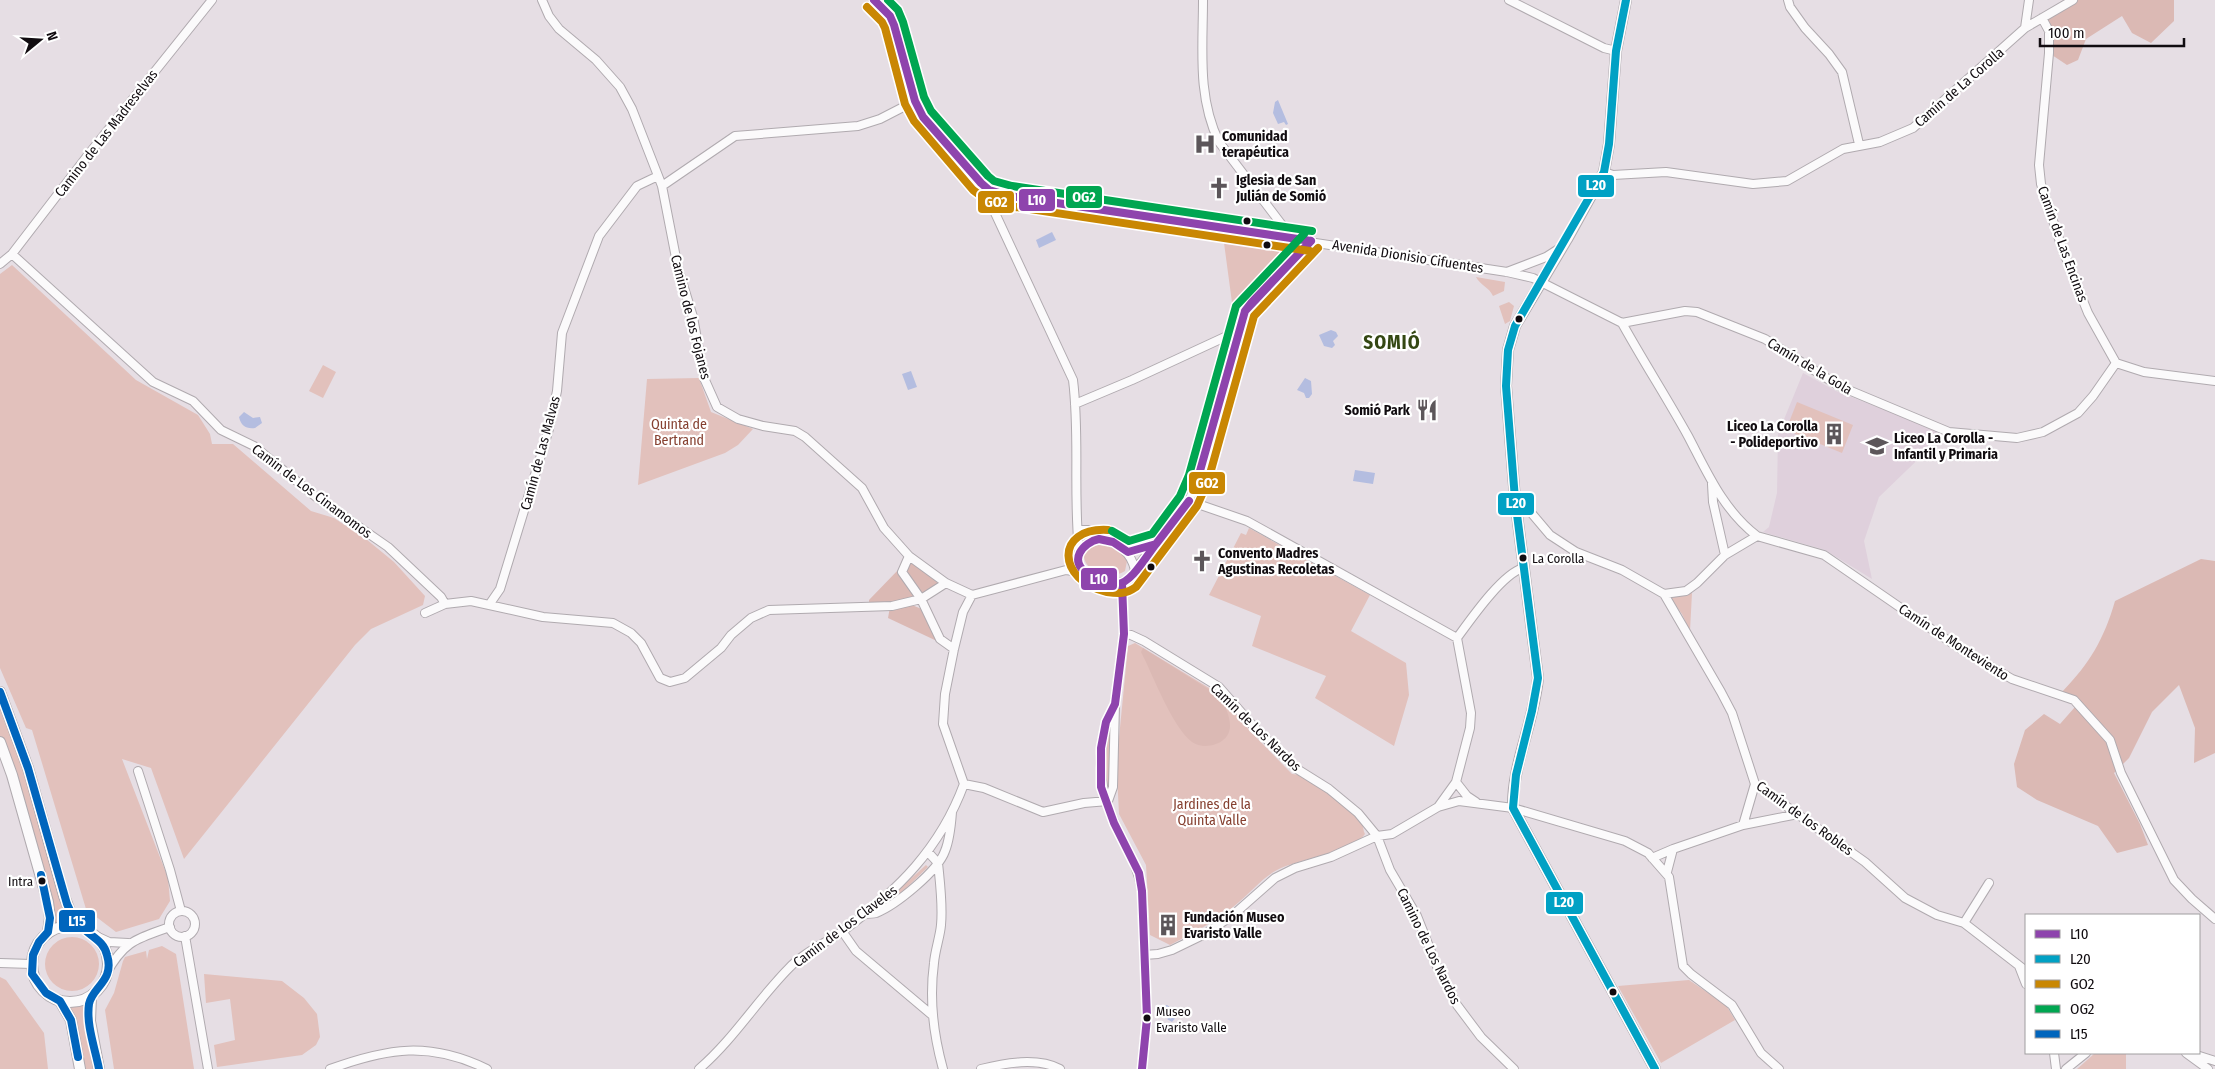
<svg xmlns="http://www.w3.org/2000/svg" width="2215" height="1069" viewBox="0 0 2215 1069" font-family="'Fira Sans Condensed',sans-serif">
  <rect width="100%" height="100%" fill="#e6dee4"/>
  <path fill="#dfd0dc" d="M1803 373 1836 391 1939 431 1934 444 1879 497 1864 541 1872 579 1825 550 1763 532 1769 527 1777 493 1778 434Z"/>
  <path fill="#e2c1bc" d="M1222 228 1311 241 1252 302 1243 320 1233 310Z
    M12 265 136 380 198 415 210 434 212 444H233L311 511 334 518 366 539 394 562 425 596 423 605 371 629 355 645 184 859 151 768 122 759 168 878 170 901 159 919 116 932 86 909 32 730 26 728 0 668V274Z
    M1476 277 1505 282 1504 291 1493 296C1489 287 1480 285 1476 277Z
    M1509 302 1514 306 1510 321 1505 324 1499 306Z
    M323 365 336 372 323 398 309 391Z
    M699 378 711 412 753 429 738 445 725 453 638 485 647 379Z
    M1797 402 1853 425 1842 453 1786 430Z
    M1249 528 1370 595 1351 631 1406 663 1409 695 1394 746 1315 698 1326 676 1252 646 1261 616 1209 595 1241 533 1246 535Z
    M1096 545C1109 545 1121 549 1127 561L1125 571C1111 581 1082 572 1084 553L1087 548Z
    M1692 593 1690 631 1682 614 1670 598Z
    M1135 643 1219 694 1251 732 1292 774C1307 773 1354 811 1362 824 1364 828 1363 831 1365 834 1353 852 1297 859 1277 870 1262 878 1252 891 1239 902 1219 920 1194 932 1170 945L1150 935 1146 865 1119 814 1117 775 1118 748 1128 646Z
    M0 692 64 896 82 928 69 926 48 932 50 918 0 742Z
    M1110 724 1112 725 1109 786 1107 789 1106 788V745Z
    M926 865 928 867 900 894 875 911Z
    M45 964a27 27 0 1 1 54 0a27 27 0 1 1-54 0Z
    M162 946 176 954 194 1069H114L105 1010 114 993 123 961 125 957 146 951 147 959 149 950Z
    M204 974 282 981 304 998 317 1014 320 1037 316 1045 302 1055 217 1067 214 1045 235 1040 230 999 206 1003Z
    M0 977 6 980 44 1033 48 1069H0Z
    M1689 980 1726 1005 1735 1020 1661 1063 1618 986Z
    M91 996 99 1069H80L60 1001 69 1003Z
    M2095 1053H2126V1069H2077Z"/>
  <path fill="#dbb9b4" d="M2073 0H2174V21L2151 43 2132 33 2122 16 2086 39 2078 60 2067 65 2049 53V31L2042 18Z
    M909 559 936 579 938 586 923 595 906 572Z
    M2201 559 2215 561V753L2194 763 2195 728 2179 685 2152 712 2129 758 2114 773 2140 824 2148 845 2117 853 2098 826 2037 800 2017 787 2014 764 2025 730 2044 714 2060 724 2075 707 2062 692C2090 663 2104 639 2115 601Z
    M898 570 916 595 914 599 869 604V600Z
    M912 605 924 610 939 642 888 618 890 607Z
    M1143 648 1221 697C1225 706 1230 716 1230 726 1230 744 1205 751 1192 742 1172 727 1153 675 1141 652Z"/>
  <path fill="#b4bde0" d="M1278 100 1288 124 1286 125 1284 122 1278 124 1273 113 1275 102Z
    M1052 232 1056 240 1039 248 1036 240Z
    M1331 330 1336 332 1338 336 1333 341 1335 345 1332 348 1324 346 1319 335Z
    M911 371 917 387 908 390 902 374Z
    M1305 378 1311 381 1312 394 1309 398H1306L1304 393 1297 390Z
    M244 412 253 418 260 417 262 423 255 428C246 429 241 426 239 417Z
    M1355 470 1375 473 1373 484 1353 481Z
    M1167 1005 1178 1013V1015L1172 1022 1167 1019 1168 1018 1160 1011 1162 1006Z"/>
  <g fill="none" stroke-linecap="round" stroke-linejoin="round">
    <g stroke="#b0aaaf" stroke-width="10">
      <path id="minor" d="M542 0 549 16 559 29 596 60 620 87 632 109 662 186 678 268 693 317 704 378 717 407 738 419 763 426 795 431 805 437 862 488 884 528 909 556 946 583 972 595 1066 570 1086 573
        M874 0 890 16 894 25 915 101 923 117 981 183 1073 380C1080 436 1073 494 1079 550
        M1203 0C1203 48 1197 97 1219 142L1282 225 1288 238
        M1509 0 1604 48 1616 51
        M1788 0 1790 7 1805 28 1829 54 1842 72 1859 144
        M2042 18 2049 31V53L2039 165 2041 184 2062 248 2088 313 2116 363 2144 372 2215 381
        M2025 28 2029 0
        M1604 172 1613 175 1666 172 1753 184 1787 181 1843 149 1880 142 1913 128 2025 28 2073 0
        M981 183 1001 195 1507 272 1533 278 1622 323 1685 311 1697 312 1765 339 1839 386 1949 432 2017 438 2043 432 2078 413 2093 396 2116 363
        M662 186 735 136 858 126 880 119 915 101
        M996 215 1001 201 1010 196
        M12 254 153 382 193 401 221 430 254 446 316 497 388 547 441 597 445 604
        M0 264 12 254 88 155 212 0
        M1507 272 1546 257 1560 248
        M1622 323C1643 361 1667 398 1688 436 1707 472 1723 510 1757 536
        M1075 404 1132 380 1240 330
        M1712 484 1713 502 1725 555
        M1515 499 1522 502 1550 535 1576 552 1622 570 1664 594 1721 692 1732 713 1755 784 1865 862 1905 898 1937 915 1964 923 2026 971
        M1189 501 1247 521 1457 638
        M1078 530H1088L1100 539
        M1100 539C1118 542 1131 552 1135 570 1127 591 1098 584 1085 572 1069 557 1083 541 1100 539Z
        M1128 552 1156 544
        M1135 570 1189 501 1198 478 1245 311 1311 241
        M946 583 921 599 940 639 954 649
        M1664 594 1686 591 1697 583 1725 555 1757 536 1824 555 1959 648 2012 679 2074 700 2110 740 2121 773 2174 880 2192 899 2215 919
        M489 605 500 589 549 429 557 391 562 333 599 236 637 186 658 176
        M425 613 445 604 471 601 543 617 613 623 631 633 641 643 660 678 670 682 685 678 721 648 731 635 751 618 769 610 892 606 921 599 902 572 909 556
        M1124 634 1131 635 1144 641 1219 687 1255 728 1297 769 1329 789 1358 813 1377 836 1390 870 1417 916 1438 969 1457 1005 1481 1037 1514 1069
        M1115 704C1095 743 1097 785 1115 824 1126 848 1138 865 1142 891L1147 1018 1142 1069
        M138 771 170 870 181 911
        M1456 782 1467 796 1476 802
        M964 784 984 788 1043 812 1084 803 1108 801
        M1108 801 1113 787 1115 704 1124 634 1122 584
        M1438 807 1456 782 1470 728 1471 713 1457 638C1471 619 1502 574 1523 568
        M1743 825 1798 814
        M928 852 938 863C940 883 943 905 941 925 940 937 935 950 934 963 929 1000 933 1033 943 1069
        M1652 858 1673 849
        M1667 872 1673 849 1743 825 1755 784
        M169 924a13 13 0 1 1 26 0a13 13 0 1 1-26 0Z
        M864 914C868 914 872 914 876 913 896 905 938 871 945 851 950 839 951 825 952 812
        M1964 923 1989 883
        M842 931 856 951 932 1015
        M96 936 109 942 128 943
        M185 936 208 1069
        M1144 955 1158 954 1172 950 1205 934 1233 915 1275 878 1295 868 1331 857 1377 836 1392 834 1438 807 1459 801 1513 808 1625 841 1648 853 1669 877 1683 966 1691 974 1732 1005 1761 1053 1779 1069
        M0 963 31 964
        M2019 966 2026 984
        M106 974C124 941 136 939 170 927
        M2054 1053 2056 1069
        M2186 1053 2208 1069
        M2190 1053 2215 1061
        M330 1069C388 1048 429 1041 487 1069
        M699 1069C734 1039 758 999 790 967 804 952 826 943 843 931 898 890 940 849 964 784L943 724 945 694 954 649 963 612 972 595
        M981 1069C1005 1063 1037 1057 1060 1069
        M2066 1069 2086 1053"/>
    </g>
    <g stroke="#b0aaaf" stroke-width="12">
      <path id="tertiary" d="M1626 0 1616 51 1609 144 1604 172 1567 239 1515 326 1508 350 1506 386 1515 499 1538 678C1534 723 1512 764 1513 808L1655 1069
        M0 692 28 768 64 896 71 914 82 928
        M0 742 12 775 48 902 50 918 48 932
        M32 964a38 38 0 1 1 76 0a38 38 0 1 1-76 0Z
        M91 996 90 1021 99 1069
        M60 1001 71 1020 80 1069"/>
    </g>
    <use href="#minor" stroke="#fbfafb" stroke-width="8"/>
    <use href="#tertiary" stroke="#fbfafb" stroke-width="10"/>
    <g stroke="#fff" stroke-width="11">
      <path id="bus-1" d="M874 0 890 16 894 25 915 101 923 117 981 183 989 190 1010 196 1311 241
        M1311 241 1245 311 1252 302Z
        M1198 478 1245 311
        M1198 478 1245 311
        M1099 539 1113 542 1128 552 1156 544C1147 555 1131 584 1117 584 1108 581 1095 579 1087 573 1068 561 1083 542 1099 539Z
        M1156 544 1189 501
        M1156 544 1189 501
        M1122 584 1124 634 1115 704 1106 722 1101 748V787L1114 823 1139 873 1142 891 1147 1018 1142 1069"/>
    </g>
    <g stroke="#fff" stroke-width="11">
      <path id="bus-2" d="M1626 0 1616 51 1609 144 1604 172 1515 326 1508 350 1506 386 1515 499 1538 678 1532 711 1516 775 1513 808 1655 1069"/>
    </g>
    <g stroke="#fff" stroke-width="11">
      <path id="bus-3" d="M867 7 882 22 885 28 905 104 914 121 973 190 985 199 1009 206 1310 251
        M1108 530C1054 527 1057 581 1107 592 1119 594 1126 594 1136 587L1197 506 1208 481 1254 316 1318 248"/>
    </g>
    <g stroke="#fff" stroke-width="11">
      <path id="bus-4" d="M888 0 898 10 903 22 924 97 931 111 988 176 994 181 1012 186 1312 231
        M1112 531 1129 541 1152 534 1180 496 1189 475 1236 306 1304 234"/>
    </g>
    <g stroke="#fff" stroke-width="11">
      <path id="bus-5" d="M0 692 28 768 67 904C71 914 77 922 85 930 94 938 104 942 107 955 115 981 92 987 89 1004 86 1025 95 1048 99 1069
        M41 875 50 918 48 932 39 942 33 955 32 974 46 993 60 1001 71 1020 78 1057"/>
    </g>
    <use href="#bus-1" stroke="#8e44ad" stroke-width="8"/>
    <use href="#bus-2" stroke="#01a1c4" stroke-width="8"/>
    <use href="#bus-3" stroke="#c98703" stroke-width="8"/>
    <use href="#bus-4" stroke="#00a651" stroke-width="8"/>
    <use href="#bus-5" stroke="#0065bd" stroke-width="8"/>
  </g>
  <defs>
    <g id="hospital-bare" transform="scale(1.725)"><path d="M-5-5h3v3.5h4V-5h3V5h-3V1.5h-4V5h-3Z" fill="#5c565a" stroke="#fff" stroke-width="2.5" paint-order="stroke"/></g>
    <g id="church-bare" transform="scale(1.725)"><path d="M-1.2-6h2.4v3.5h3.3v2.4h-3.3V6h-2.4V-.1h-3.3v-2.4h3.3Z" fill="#5c565a" stroke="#fff" stroke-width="2.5" paint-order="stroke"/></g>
    <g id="restaurant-bare" transform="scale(1.725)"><path d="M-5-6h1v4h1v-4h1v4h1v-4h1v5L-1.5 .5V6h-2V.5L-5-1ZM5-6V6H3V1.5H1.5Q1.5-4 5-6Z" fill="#5c565a" stroke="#fff" stroke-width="2.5" paint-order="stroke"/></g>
    <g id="building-bare" transform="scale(1.725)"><path d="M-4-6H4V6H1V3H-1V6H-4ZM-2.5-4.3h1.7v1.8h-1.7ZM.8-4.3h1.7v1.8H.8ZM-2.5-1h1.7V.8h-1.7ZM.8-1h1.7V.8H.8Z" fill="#5c565a" stroke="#fff" stroke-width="2.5" paint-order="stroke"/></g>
    <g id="school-bare" transform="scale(1.725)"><path d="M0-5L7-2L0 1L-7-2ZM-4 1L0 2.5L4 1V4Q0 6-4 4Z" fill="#5c565a" stroke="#fff" stroke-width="2.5" paint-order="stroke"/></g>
  </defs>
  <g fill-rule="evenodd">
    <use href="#hospital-bare" x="1205" y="144"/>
    <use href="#church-bare" x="1219" y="188"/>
    <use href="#restaurant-bare" x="1427" y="410"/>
    <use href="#building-bare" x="1834" y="434"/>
    <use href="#school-bare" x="1877" y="446"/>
    <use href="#church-bare" x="1202" y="561"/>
    <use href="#building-bare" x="1168" y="925"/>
  </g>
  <g fill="#110c10" stroke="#fff" stroke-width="2">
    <circle cx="1247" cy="221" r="4.5"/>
    <circle cx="1267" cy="245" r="4.5"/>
    <circle cx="1519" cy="319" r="4.5"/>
    <circle cx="1523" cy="558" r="4.5"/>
    <circle cx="1151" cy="567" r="4.5"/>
    <circle cx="42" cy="881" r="4.5"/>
    <circle cx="1613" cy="992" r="4.5"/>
    <circle cx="1147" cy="1018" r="4.5"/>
  </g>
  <g text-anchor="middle" stroke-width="4.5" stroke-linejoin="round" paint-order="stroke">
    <g font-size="13" fill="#110c10" stroke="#fff" text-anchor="start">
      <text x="1532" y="563">La Corolla</text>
      <text x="33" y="886" text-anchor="end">Intra</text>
      <text x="1156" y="1016">Museo<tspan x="1156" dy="16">Evaristo Valle</tspan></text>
    </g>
    <g font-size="14" fill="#110c10" stroke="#fff">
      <text transform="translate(1959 87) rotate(-41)" y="5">Camín de La Corolla</text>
      <text transform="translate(106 133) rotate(-52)" y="5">Camino de Las Madreselvas</text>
      <text transform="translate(2063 244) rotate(70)" y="5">Camín de Las Encinas</text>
      <text transform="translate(1408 256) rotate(9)" y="5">Avenida Dionisio Cifuentes</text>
      <text transform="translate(691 317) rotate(76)" y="5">Camino de los Fojanes</text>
      <text transform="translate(1810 366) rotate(31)" y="5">Camín de la Gola</text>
      <text transform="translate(540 453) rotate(-75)" y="5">Camín de Las Malvas</text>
      <text transform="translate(312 491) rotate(37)" y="5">Camín de Los Cinamomos</text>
      <text transform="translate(1954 642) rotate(33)" y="5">Camín de Monteviento</text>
      <text transform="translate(1256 727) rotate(44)" y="5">Camín de Los Nardos</text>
      <text transform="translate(1805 818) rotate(36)" y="5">Camín de los Robles</text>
      <text transform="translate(845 926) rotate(-37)" y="5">Camín de Los Claveles</text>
      <text transform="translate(1429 946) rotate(64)" y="5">Camino de Los Nardos</text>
    </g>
    <g font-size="14" font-weight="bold" fill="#110c10" stroke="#fff" text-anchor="start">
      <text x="1222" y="141">Comunidad<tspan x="1222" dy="16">terapéutica</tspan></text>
      <text x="1236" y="185">Iglesia de San<tspan x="1236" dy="16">Julián de Somió</tspan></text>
      <text x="1410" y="415" text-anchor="end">Somió Park</text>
      <text x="1818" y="431" text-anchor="end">Liceo La Corolla<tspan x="1818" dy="16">- Polideportivo</tspan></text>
      <text x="1894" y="443">Liceo La Corolla -<tspan x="1894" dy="16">Infantil y Primaria</tspan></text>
      <text x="1218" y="558">Convento Madres<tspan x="1218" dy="16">Agustinas Recoletas</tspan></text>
      <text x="1184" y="922">Fundación Museo<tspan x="1184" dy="16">Evaristo Valle</tspan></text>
    </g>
    <g font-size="14" fill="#864030" stroke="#fff">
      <text x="679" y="429">Quinta de<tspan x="679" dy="16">Bertrand</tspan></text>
      <text x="1212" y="809">Jardines de la<tspan x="1212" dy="16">Quinta Valle</tspan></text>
    </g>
    <g font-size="19" font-weight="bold" letter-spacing="1" fill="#344713" stroke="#fff">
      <text x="1392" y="349">SOMIÓ</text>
    </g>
  </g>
  <g stroke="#fff" stroke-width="2">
    <rect x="1577" y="174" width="38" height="24" rx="5" fill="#01a1c4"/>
    <rect x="1065" y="185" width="38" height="24" rx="5" fill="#00a651"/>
    <rect x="1018" y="188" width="38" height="24" rx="5" fill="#8e44ad"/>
    <rect x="977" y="190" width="38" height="24" rx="5" fill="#c98703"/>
    <rect x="1188" y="471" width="38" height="24" rx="5" fill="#c98703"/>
    <rect x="1497" y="492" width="38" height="24" rx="5" fill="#01a1c4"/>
    <rect x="1080" y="567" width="38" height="24" rx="5" fill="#8e44ad"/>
    <rect x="1545" y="891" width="39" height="24" rx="5" fill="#01a1c4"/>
    <rect x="58" y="909" width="38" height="24" rx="5" fill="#0065bd"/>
  </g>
  <g font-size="14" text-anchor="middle" font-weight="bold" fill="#fff">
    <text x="1596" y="190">L20</text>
    <text x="1084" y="202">OG2</text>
    <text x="1037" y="205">L10</text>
    <text x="996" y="207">GO2</text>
    <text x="1207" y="488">GO2</text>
    <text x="1516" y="508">L20</text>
    <text x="1099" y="584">L10</text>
    <text x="1564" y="907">L20</text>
    <text x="77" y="926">L15</text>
  </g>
  <rect x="2025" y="914" width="175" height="140" fill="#ffffff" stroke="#a09e9f"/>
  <rect x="2035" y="930" width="25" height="8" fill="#8e44ad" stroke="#a09e9f"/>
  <text x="2070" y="939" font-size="15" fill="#110c10">L10</text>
  <rect x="2035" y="955" width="25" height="8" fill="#01a1c4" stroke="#a09e9f"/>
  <text x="2070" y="964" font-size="15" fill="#110c10">L20</text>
  <rect x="2035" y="980" width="25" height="8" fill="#c98703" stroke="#a09e9f"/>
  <text x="2070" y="989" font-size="15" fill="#110c10">GO2</text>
  <rect x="2035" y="1005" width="25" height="8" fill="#00a651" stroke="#a09e9f"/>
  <text x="2070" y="1014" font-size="15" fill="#110c10">OG2</text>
  <rect x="2035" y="1030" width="25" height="8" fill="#0065bd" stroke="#a09e9f"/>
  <text x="2070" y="1039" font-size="15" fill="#110c10">L15</text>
  <g transform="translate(40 40) rotate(72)" stroke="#ffffff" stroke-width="4" paint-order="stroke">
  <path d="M0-4L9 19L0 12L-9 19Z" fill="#110c10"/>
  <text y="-8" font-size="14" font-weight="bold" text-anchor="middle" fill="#110c10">N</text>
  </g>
  <path d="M2040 38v8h144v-8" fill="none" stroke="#110c10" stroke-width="2.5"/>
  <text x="2048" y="38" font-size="15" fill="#110c10" stroke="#ffffff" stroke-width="4" paint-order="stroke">100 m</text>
</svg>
